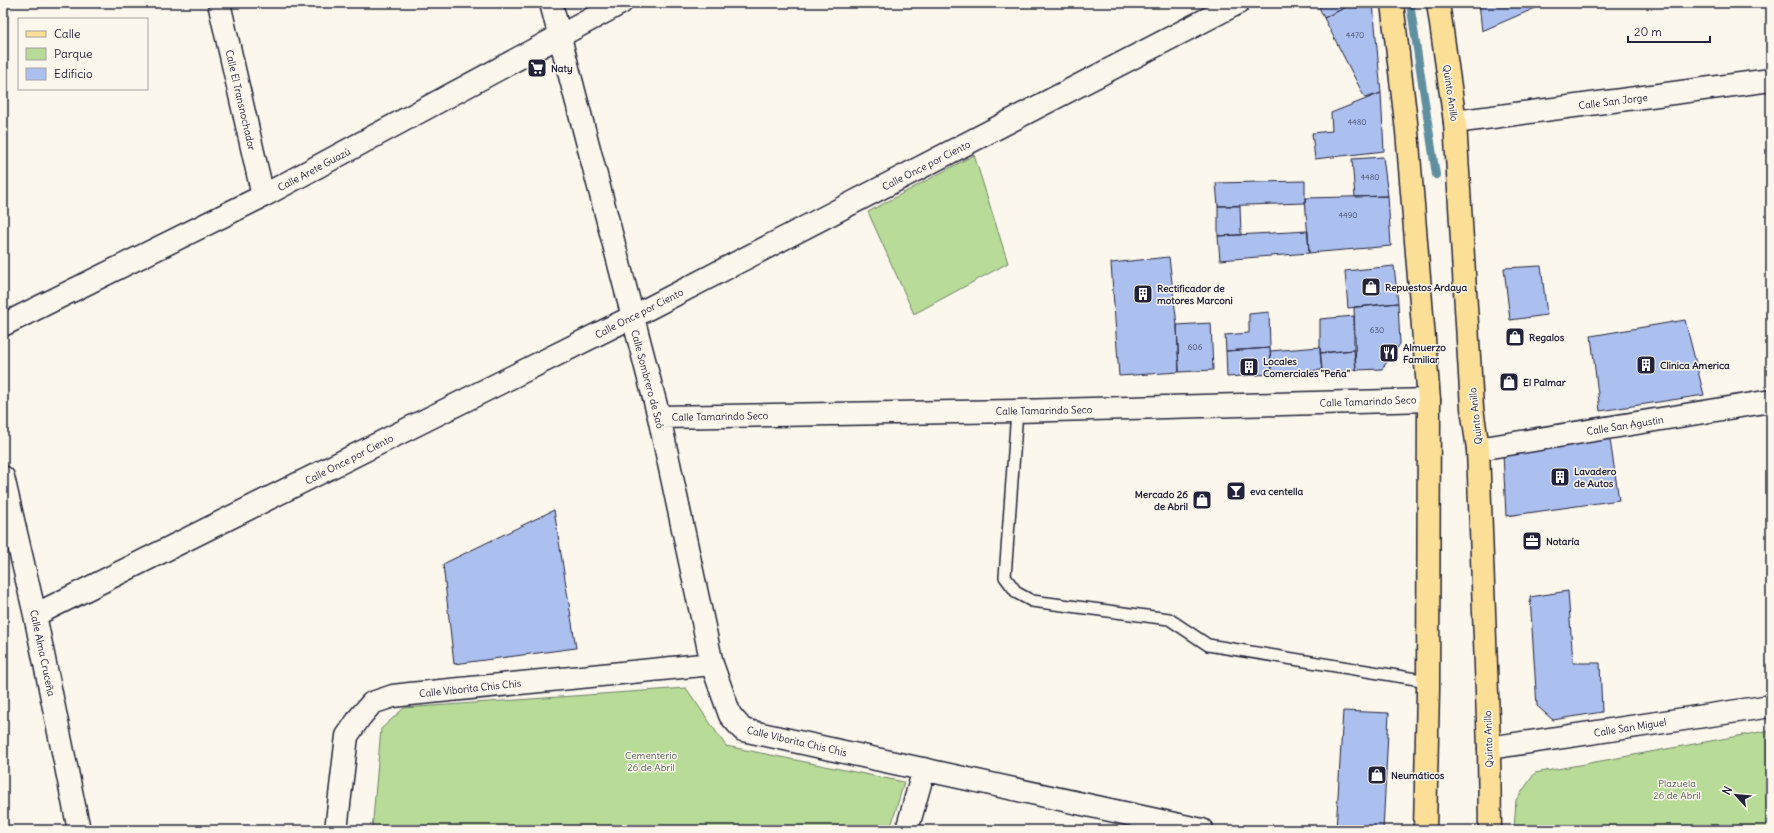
<svg xmlns="http://www.w3.org/2000/svg" width="1774" height="833" viewBox="0 0 1774 833" font-family="Delius,sans-serif">
  <rect width="100%" height="100%" fill="#fbf7ec"/>
  <filter id="ink" filterUnits="userSpaceOnUse"><feTurbulence type="fractalNoise" baseFrequency=".025" numOctaves="2"/><feDisplacementMap in="SourceGraphic" scale="8" xChannelSelector="R" yChannelSelector="G"/><feConvolveMatrix kernelMatrix="1 2 1 2 8 2 1 2 1" color-interpolation-filters="sRGB"/></filter>
  <g filter="url(#ink)">
    <path fill="#b8dc97" stroke="#6d7f69" d="M974 155 1008 263 914 314 868 212Z
      M686 688 726 746 904 782 890 830H372L381 729 404 708Z
      M1771 730V830H1514L1516 800 1535 773Z"/>
    <g fill="none" stroke-linecap="round" stroke-linejoin="round">
      <path stroke="#6090a0" stroke-width="8" d="M1410 3 1436 175"/>
    </g>
    <path fill="#acc0ef" stroke="#22223b" d="M1317 3H1354L1324 18Z
      M1354 3H1373L1381 93 1365 98 1324 18Z
      M1479 3H1547L1482 31Z
      M1381 93 1384 151 1315 159 1312 133 1332 131 1331 113Z
      M1383 157 1388 196 1355 197 1352 159Z
      M1305 181V203L1218 206 1216 183Z
      M1388 196 1391 246 1309 253 1305 198Z
      M1218 206H1240L1241 235 1218 236Z
      M1308 231 1309 253 1220 260 1218 236Z
      M1169 257 1177 325 1179 372 1119 376 1111 263Z
      M1394 266 1398 303 1348 308 1345 271Z
      M1541 266 1547 315 1510 320 1504 268Z
      M1398 303 1400 344 1382 369 1356 370 1354 307Z
      M1269 312 1270 348 1226 351 1225 335 1249 333V314Z
      M1354 316V350L1320 353V319Z
      M1685 320 1704 395 1600 411 1591 336Z
      M1211 323 1213 370 1179 372 1177 325Z
      M1320 347 1322 370 1272 374 1270 351Z
      M1270 348 1272 374 1227 377 1226 351Z
      M1354 350 1356 370 1322 373 1320 353Z
      M1609 433 1619 500 1506 516 1503 453Z
      M554 510 576 648 454 664 443 564Z
      M1568 591 1573 663H1600L1602 712 1553 720 1537 706 1530 597Z
      M1343 711 1389 713 1383 830H1336Z"/>
    <g fill="none" stroke-linecap="round" stroke-linejoin="round">
      <g stroke="#22223b" stroke-width="14">
        <path id="lane" d="M1017 411 1005 577 1017 593 1032 601 1169 619 1208 645 1428 681"/>
      </g>
      <g stroke="#22223b" stroke-width="25">
        <path id="street" d="M219 3 263 196
          M551 3 659 417 712 664 730 715 743 730 1202 830
          M1455 122 1771 80
          M3 325 263 196 621 3
          M659 417 1017 411 1429 400
          M1478 449 1771 401
          M3 477 35 615 79 830
          M35 615 632 317 1238 3
          M1489 748 1771 706
          M336 830 347 736 360 717 372 703 393 696 410 694 712 664
          M907 830 924 769"/>
      </g>
      <g stroke="#22223b" stroke-width="25">
        <path id="primary" d="M1392 3 1407 131 1429 400 1428 690 1425 830
          M1438 3 1455 122 1472 408 1478 449 1489 748 1490 830"/>
      </g>
      <use href="#lane" stroke="#fbf7ec" stroke-width="11"/>
      <use href="#street" stroke="#fbf7ec" stroke-width="22"/>
      <use href="#primary" stroke="#fbdf96" stroke-width="22"/>
    </g>
  </g>
  <defs>
    <g id="supermarket-square" transform="scale(1)"><rect x="-9" y="-9" width="18" height="18" rx="4" fill="#22223b" stroke="#fbf7ec"/><path d="M-6-5.5h2.5l.6 2H6L4.5 2H-2.5L-4.4-4H-6ZM-1.5 3.2a1.3 1.3 0 1 0 .1 0ZM3 3.2a1.3 1.3 0 1 0 .1 0Z" fill="#fff"/></g>
    <g id="shop-square" transform="scale(1)"><rect x="-9" y="-9" width="18" height="18" rx="4" fill="#22223b" stroke="#fbf7ec"/><path d="M-5-2.5h2.3a2.7 3.5 0 0 1 5.4 0H5L5.5 6h-11ZM-1.5-2.5h3a1.5 2.3 0 0 0-3 0Z" fill="#fff"/></g>
    <g id="building-square" transform="scale(1)"><rect x="-9" y="-9" width="18" height="18" rx="4" fill="#22223b" stroke="#fbf7ec"/><path d="M-4-6H4V6H1V3H-1V6H-4ZM-2.5-4.3h1.7v1.8h-1.7ZM.8-4.3h1.7v1.8H.8ZM-2.5-1h1.7V.8h-1.7ZM.8-1h1.7V.8H.8Z" fill="#fff"/></g>
    <g id="restaurant-square" transform="scale(1)"><rect x="-9" y="-9" width="18" height="18" rx="4" fill="#22223b" stroke="#fbf7ec"/><path d="M-5-6h1v4h1v-4h1v4h1v-4h1v5L-1.5 .5V6h-2V.5L-5-1ZM5-6V6H3V1.5H1.5Q1.5-4 5-6Z" fill="#fff"/></g>
    <g id="bar-square" transform="scale(1)"><rect x="-9" y="-9" width="18" height="18" rx="4" fill="#22223b" stroke="#fbf7ec"/><path d="M-6-5H6L.8 .8V4.5H3.5V6h-7V4.5H-.8V.8Z" fill="#fff"/></g>
    <g id="office-square" transform="scale(1)"><rect x="-9" y="-9" width="18" height="18" rx="4" fill="#22223b" stroke="#fbf7ec"/><path d="M-6-3h4V-5.5h4V-3h4V5H-6ZM-1-4.5V-3h2v-1.5ZM-6 0V1H6V0Z" fill="#fff"/></g>
  </defs>
  <g fill-rule="evenodd">
    <use href="#supermarket-square" x="537" y="68"/>
    <use href="#shop-square" x="1371" y="287"/>
    <use href="#building-square" x="1143" y="294"/>
    <use href="#shop-square" x="1515" y="337"/>
    <use href="#restaurant-square" x="1389" y="353"/>
    <use href="#building-square" x="1646" y="365"/>
    <use href="#building-square" x="1249" y="367"/>
    <use href="#shop-square" x="1509" y="382"/>
    <use href="#building-square" x="1560" y="477"/>
    <use href="#bar-square" x="1236" y="491"/>
    <use href="#shop-square" x="1202" y="500"/>
    <use href="#office-square" x="1532" y="541"/>
    <use href="#shop-square" x="1377" y="775"/>
  </g>
  <g text-anchor="middle" stroke-width="3" stroke-linejoin="round" paint-order="stroke">
    <g font-size="8" fill="#444a68">
      <text x="1355" y="38">4470</text>
      <text x="1357" y="125">4480</text>
      <text x="1370" y="180">4480</text>
      <text x="1348" y="218">4490</text>
      <text x="1377" y="333">630</text>
      <text x="1195" y="350">606</text>
    </g>
    <g font-size="10" font-weight="bold" fill="#22223b" stroke="#fbf7ec" text-anchor="start">
      <text x="551" y="72">Naty</text>
      <text x="1385" y="291">Repuestos Ardaya</text>
      <text x="1157" y="292">Rectificador de<tspan x="1157" dy="12">motores Marconi</tspan></text>
      <text x="1529" y="341">Regalos</text>
      <text x="1403" y="351">Almuerzo<tspan x="1403" dy="12">Familiar</tspan></text>
      <text x="1263" y="365">Locales<tspan x="1263" dy="12">Comerciales "Peña"</tspan></text>
      <text x="1660" y="369">Clinica America</text>
      <text x="1523" y="386">El Palmar</text>
      <text x="1574" y="475">Lavadero<tspan x="1574" dy="12">de Autos</tspan></text>
      <text x="1250" y="495">eva centella</text>
      <text x="1188" y="498" text-anchor="end">Mercado 26<tspan x="1188" dy="12">de Abril</tspan></text>
      <text x="1546" y="545">Notaría</text>
      <text x="1391" y="779">Neumáticos</text>
    </g>
    <g font-size="10" fill="#22223b" stroke="#fbf7ec">
      <text transform="translate(1451 93) rotate(82)" y="4">Quinto Anillo</text>
      <text transform="translate(241 100) rotate(77)" y="4">Calle El Transnochador</text>
      <text transform="translate(1613 101) rotate(-7)" y="4">Calle San Jorge</text>
      <text transform="translate(926 165) rotate(-27)" y="4">Calle Once por Ciento</text>
      <text transform="translate(314 169) rotate(-28)" y="4">Calle Arete Guazú</text>
      <text transform="translate(639 313) rotate(-27)" y="4">Calle Once por Ciento</text>
      <text transform="translate(648 379) rotate(75)" y="4">Calle Sombrero de Saó</text>
      <text transform="translate(1368 401) rotate(-2)" y="4">Calle Tamarindo Seco</text>
      <text transform="translate(1044 410) rotate(-1)" y="4">Calle Tamarindo Seco</text>
      <text transform="translate(720 416) rotate(-1)" y="4">Calle Tamarindo Seco</text>
      <text transform="translate(1475 416) rotate(-96)" y="4">Quinto Anillo</text>
      <text transform="translate(1625 425) rotate(-9)" y="4">Calle San Agustin</text>
      <text transform="translate(349 459) rotate(-27)" y="4">Calle Once por Ciento</text>
      <text transform="translate(43 653) rotate(78)" y="4">Calle Alma Cruceña</text>
      <text transform="translate(470 688) rotate(-6)" y="4">Calle Viborita Chis Chis</text>
      <text transform="translate(1630 727) rotate(-9)" y="4">Calle San Miguel</text>
      <text transform="translate(1488 739) rotate(-92)" y="4">Quinto Anillo</text>
      <text transform="translate(797 741) rotate(13)" y="4">Calle Viborita Chis Chis</text>
    </g>
    <g font-size="10" fill="#4f5a57" stroke="#fbf7ec">
      <text x="651" y="759">Cementerio<tspan x="651" dy="12">26 de Abril</tspan></text>
      <text x="1677" y="787">Plazuela<tspan x="1677" dy="12">26 de Abril</tspan></text>
    </g>
  </g>
  <rect width="1774" height="833" fill="none" stroke="#fbf7ec" stroke-width="16"/>
  <rect x="8" y="8" width="1758" height="817" fill="none" stroke="#22223b" stroke-width="1.5" filter="url(#ink)"/>
  <rect x="18" y="18" width="130" height="72" fill="#fbf7ec" stroke="#a4a2a5"/>
  <rect x="26" y="31" width="20" height="6" fill="#fbdf96" stroke="#a4a2a5"/>
  <text x="54" y="38" font-size="12" fill="#22223b">Calle</text>
  <rect x="26" y="48" width="20" height="12" fill="#b8dc97" stroke="#a4a2a5"/>
  <text x="54" y="58" font-size="12" fill="#22223b">Parque</text>
  <rect x="26" y="68" width="20" height="12" fill="#acc0ef" stroke="#a4a2a5"/>
  <text x="54" y="78" font-size="12" fill="#22223b">Edificio</text>
  <g transform="translate(1736 795) rotate(297)" stroke="#fbf7ec" stroke-width="3" paint-order="stroke">
  <path d="M0-3L7 15L0 10L-7 15Z" fill="#22223b"/>
  <text y="-6" font-size="11" font-weight="bold" text-anchor="middle" fill="#22223b">N</text>
  </g>
  <path d="M1628 36v6h82v-6" fill="none" stroke="#22223b" stroke-width="2"/>
  <text x="1634" y="36" font-size="12" fill="#22223b" stroke="#fbf7ec" stroke-width="3" paint-order="stroke">20 m</text>
</svg>
